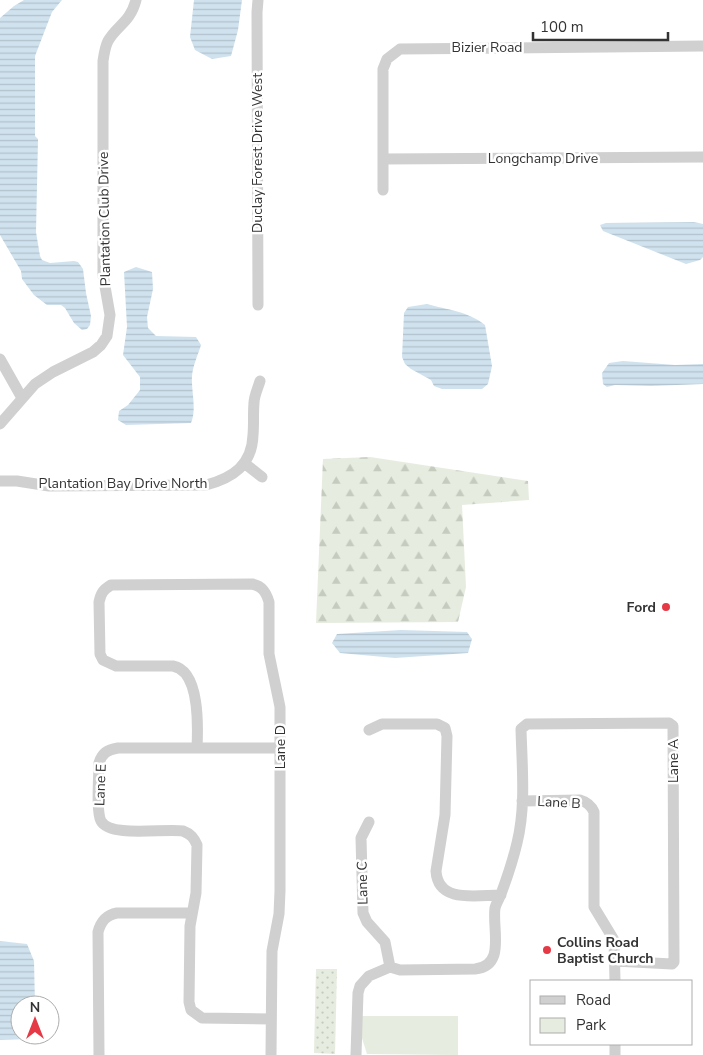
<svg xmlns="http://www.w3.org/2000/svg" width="703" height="1055" viewBox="0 0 703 1055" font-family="'Nunito Sans',sans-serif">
  <defs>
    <pattern id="grass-dots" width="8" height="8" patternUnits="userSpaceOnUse" patternTransform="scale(1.25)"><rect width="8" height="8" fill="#e6ecdf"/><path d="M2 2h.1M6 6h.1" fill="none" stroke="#c6cbc0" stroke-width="1.8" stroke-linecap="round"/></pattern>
    <pattern id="forest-firs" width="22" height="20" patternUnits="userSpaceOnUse" patternTransform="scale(1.25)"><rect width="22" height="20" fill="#e6ecdf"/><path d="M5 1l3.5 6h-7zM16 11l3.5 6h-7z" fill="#c6cbc0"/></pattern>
    <pattern id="water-rules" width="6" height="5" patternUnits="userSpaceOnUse" patternTransform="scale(1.25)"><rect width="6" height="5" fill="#cfe2ee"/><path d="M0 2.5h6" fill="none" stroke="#b2c2cd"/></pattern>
  </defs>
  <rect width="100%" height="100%" fill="#fff"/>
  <path fill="url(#grass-dots)" d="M316 969H337L335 1054 314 1053Z"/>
  <path fill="url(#forest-firs)" d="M370 457 528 481 529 500 462 505 466 587 458 622 316 623 323 459Z"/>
  <path fill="#e6ecdf" d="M361 1016H458V1055L367 1054 361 1035Z"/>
  <path fill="url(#water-rules)" d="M24 0H62L52 12 35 56V136L38 139 36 232 40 256 42 260 50 263 74 261 78 262 83 269 86 293 91 316 90 325 87 329 82 330 74 323 65 308 61 305H47L34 295 22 279 21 271 0 235V18L14 6Z
    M194 0H242L238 30 231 56 212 59 195 50 190 37Z
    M694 222 703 224V257L700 260 686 264 603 231 600 225 606 223Z
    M136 267 152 272 153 289 147 317 148 328 156 336 196 337 201 345C198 355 193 365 192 376 191 391 197 409 191 423L126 425 118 420 119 411 128 405 140 390V377L123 355 127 327 124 272Z
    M427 304C447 310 468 311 485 325L492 366 488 384 482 389H442L434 386 431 380 411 369 405 364 402 357 404 313 408 307Z
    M623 361 675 365 703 364V384L651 386 615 385 607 387 603 384 602 373 609 363Z
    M401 630 467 632 472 639 468 653 395 658 340 653 332 643 337 634Z
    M0 941 27 944 34 961 35 1005H20V1035H33L28 1039 0 1040Z"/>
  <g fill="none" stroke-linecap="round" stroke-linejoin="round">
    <path stroke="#d0d0d0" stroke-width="11" d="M383 159 703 157
      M383 190V69L387 59 400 49 703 46
      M258 305 257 12 258 0
      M0 359 22 398
      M0 424 35 384 53 372 93 352 101 345 107 336 110 315 103 275V61C104 54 105 47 108 41 117 25 130 23 136 0
      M244 463 262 477
      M0 481H17L49 486 206 485C233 478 252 465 253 435 254 424 253 414 254 403 254 396 258 388 260 381
      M369 730 382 724H437L445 728 447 736 445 815 436 871C438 904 477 895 501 895
      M197 748C198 727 200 671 173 666H116L103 660 100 654 99 602C101 593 103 590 111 585L252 584C262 586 266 592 269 602V654L280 707V891L279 914 272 951 271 1055
      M522 801 580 800C587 802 591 805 594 812V907L614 940 615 981
      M369 822 361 838 363 913 367 922 385 942 390 967
      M271 1019 202 1018 191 1010 189 1002 190 926 196 893 197 845C194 838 191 834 183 831 165 828 110 838 101 821 96 812 99 775 99 763 102 753 107 750 118 748H280
      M615 1044V1055
      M99 1055 98 932C101 921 106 915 117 913H191
      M356 1055 358 993 360 986 369 976 390 967 400 970 475 969C506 966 492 930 495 908 496 904 499 899 501 894 507 878 513 860 517 843 526 807 522 767 521 729L527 724 669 723 673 726 674 962 672 964 615 961"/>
  </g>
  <g fill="#e63946" stroke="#fff" stroke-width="2">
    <circle cx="666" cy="607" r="5"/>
    <circle cx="547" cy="950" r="5"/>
  </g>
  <g text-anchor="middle" stroke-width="5" stroke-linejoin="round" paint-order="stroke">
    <g font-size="14" fill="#333" stroke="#fff">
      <text x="487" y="52">Bizier Road</text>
      <text transform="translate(257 153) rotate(-90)" y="5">Duclay Forest Drive West</text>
      <text x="543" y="163">Longchamp Drive</text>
      <text transform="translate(104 219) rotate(-91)" y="5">Plantation Club Drive</text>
      <text x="123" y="488">Plantation Bay Drive North</text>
      <text transform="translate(280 747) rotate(-90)" y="5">Lane D</text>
      <text transform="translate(673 761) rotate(-90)" y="5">Lane A</text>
      <text transform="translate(100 785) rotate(-88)" y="5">Lane E</text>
      <text transform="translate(559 802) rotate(3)" y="5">Lane B</text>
      <text transform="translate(362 883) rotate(-91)" y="5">Lane C</text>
    </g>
    <g font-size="14" font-weight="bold" fill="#333" stroke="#fff" text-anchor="end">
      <text x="656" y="612">Ford</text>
      <text x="557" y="947" text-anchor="start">Collins Road<tspan x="557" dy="16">Baptist Church</tspan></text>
    </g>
  </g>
  <rect x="530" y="980" width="162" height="65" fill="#ffffff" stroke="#adadad"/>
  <rect x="540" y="996" width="25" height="8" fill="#d0d0d0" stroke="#adadad"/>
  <text x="576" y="1005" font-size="15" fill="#333333">Road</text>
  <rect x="540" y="1018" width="25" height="15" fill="#e6ecdf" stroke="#adadad"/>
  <text x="576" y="1030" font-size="15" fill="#333333">Park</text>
  <g transform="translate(35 1020)"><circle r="24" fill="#ffffff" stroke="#adadad"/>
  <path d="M0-4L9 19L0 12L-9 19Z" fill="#e63946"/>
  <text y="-8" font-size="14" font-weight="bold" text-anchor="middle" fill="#333333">N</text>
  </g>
  <path d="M533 32v8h135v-8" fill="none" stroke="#333333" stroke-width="2.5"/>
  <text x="540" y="32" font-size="15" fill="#333333" stroke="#ffffff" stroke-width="4" paint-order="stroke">100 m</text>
</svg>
